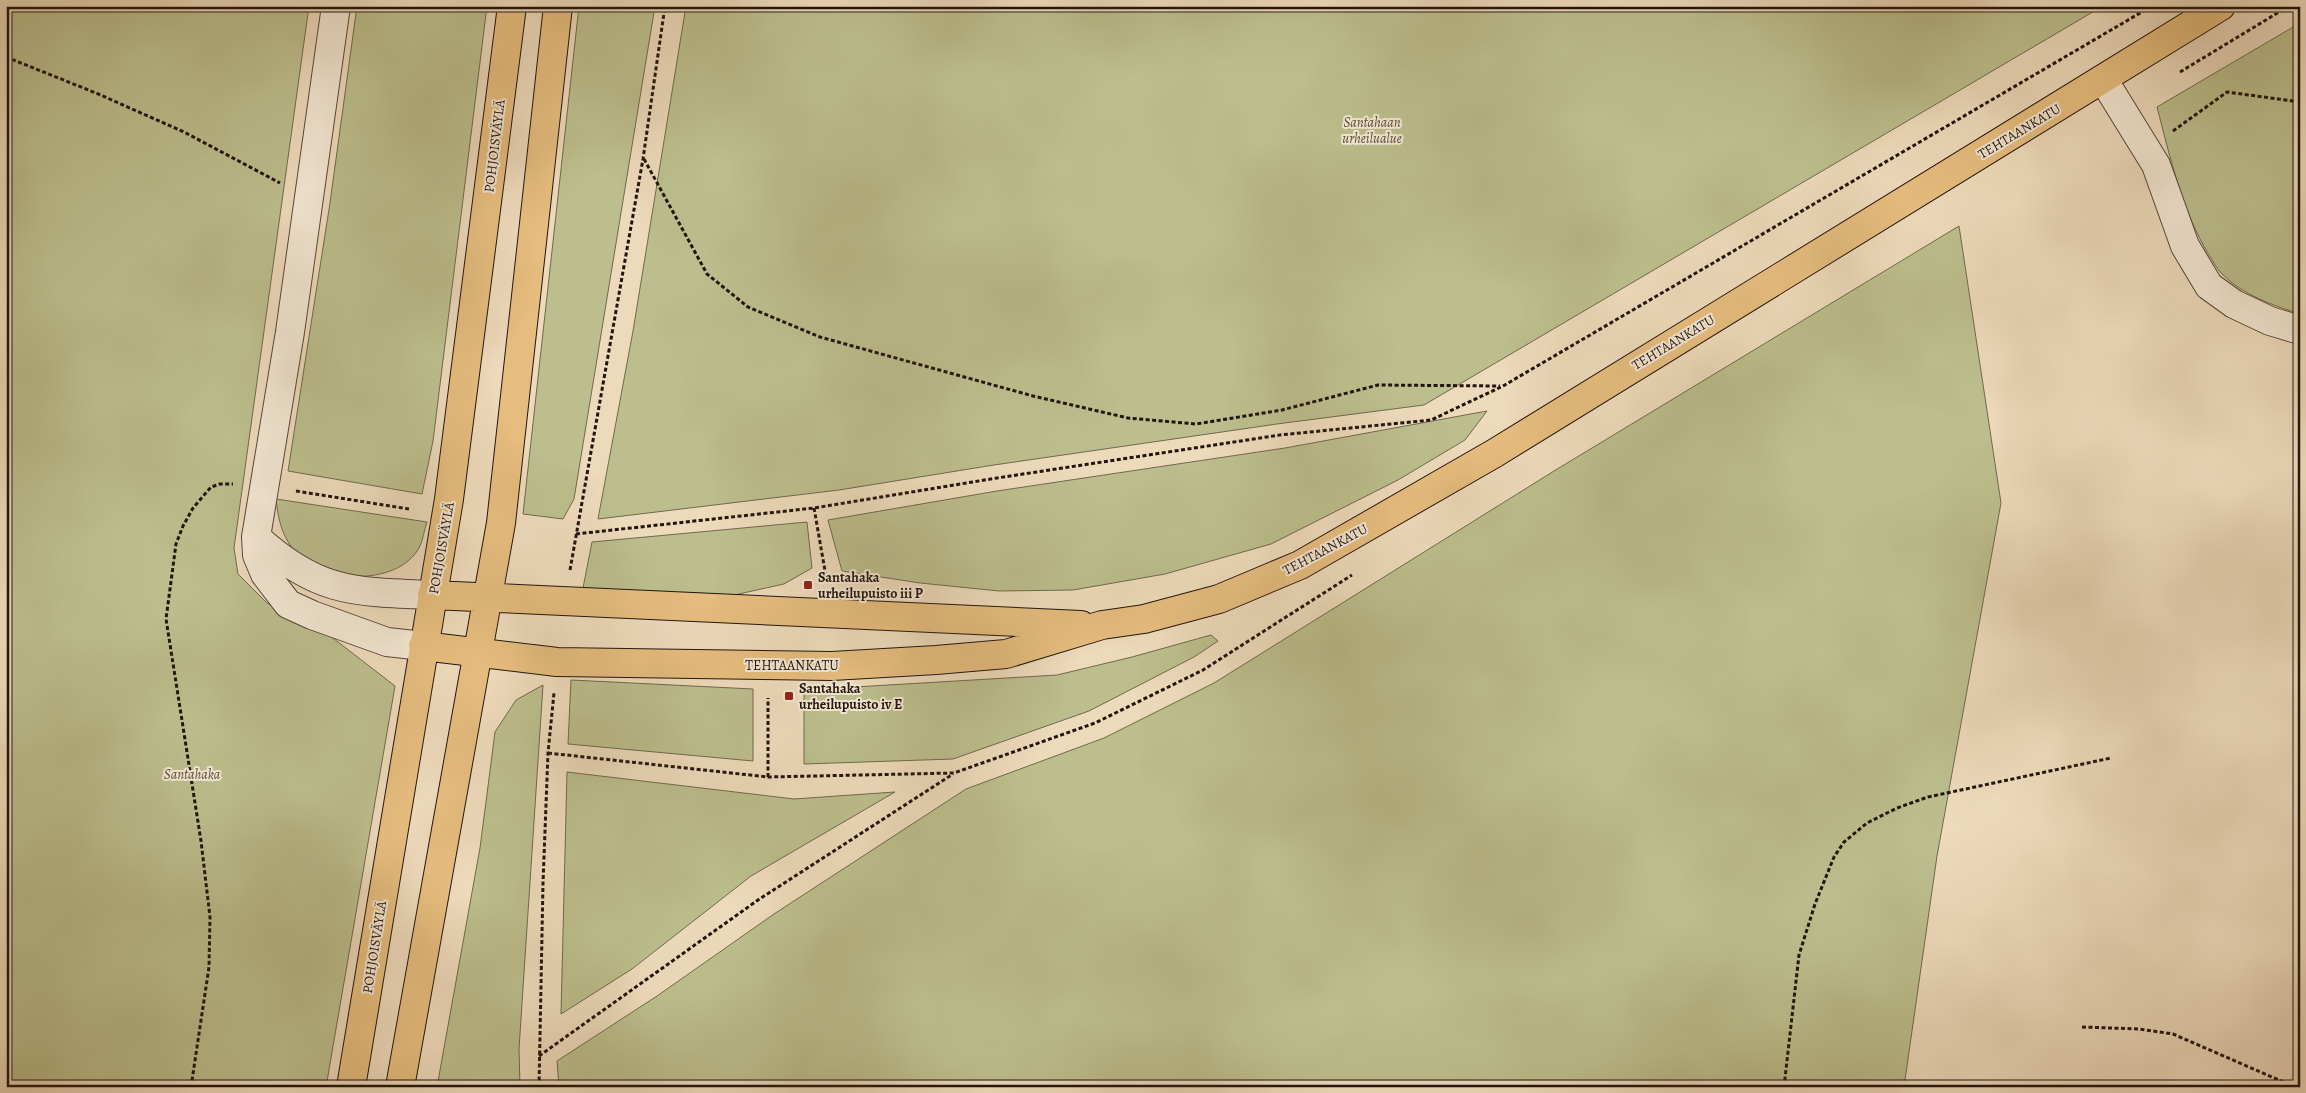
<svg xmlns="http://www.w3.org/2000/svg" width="2306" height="1093" viewBox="0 0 2306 1093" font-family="Alegreya,serif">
  <rect width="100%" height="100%" fill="#eddabb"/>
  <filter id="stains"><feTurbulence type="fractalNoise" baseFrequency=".004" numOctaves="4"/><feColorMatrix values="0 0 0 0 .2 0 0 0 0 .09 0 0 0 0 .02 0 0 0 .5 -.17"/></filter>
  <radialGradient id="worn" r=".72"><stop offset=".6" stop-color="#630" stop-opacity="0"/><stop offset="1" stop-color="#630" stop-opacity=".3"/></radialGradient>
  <path fill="#bcbe8d" stroke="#6f694e" d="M6 6H309L234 548 238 574 267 603 329 635 395 686 326 1087H6Z
    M357 6H487L433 441 422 494 288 471 330 203Z
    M579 6H655L574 499 563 519 523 514Z
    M686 6H2103L1424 405 1277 424 994 465 839 490 598 519 633 331Z
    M2300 23V314C2272 305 2243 295 2222 274 2217 269 2213 261 2209 255 2182 211 2170 157 2157 107Z
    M1959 226 2001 503 1937 856 1904 1087H559L557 1061 657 996 774 914 966 789 1104 738 1214 683 1554 471Z
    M1487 411 1465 440 1398 480 1271 544 1165 574 1073 590 999 591 920 583 842 571 828 520 997 491 1285 448Z
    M276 499 427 522C424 530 423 541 419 548 396 588 319 583 293 549 281 534 278 517 276 499Z
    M807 522 812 568 784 584 725 597 583 588 592 542Z
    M1211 635 1218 641 1194 657 1089 711 953 759 804 764V690L1057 675 1132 657Z
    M571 680 753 689V761L568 744Z
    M543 685 519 1049 520 1087H437L480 848 495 732 516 700Z
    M567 772 794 799 895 792 751 876 632 969 561 1014Z"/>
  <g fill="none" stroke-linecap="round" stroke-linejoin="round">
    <g stroke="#554639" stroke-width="30">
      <path id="minor" d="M336 6 290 332 256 537 257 555 265 574 288 604 312 615 387 642 423 646
        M2103 79 2156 165 2185 246 2209 286 2234 304 2270 321 2300 330
        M256 537C317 593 354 592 432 595"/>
    </g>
    <g stroke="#22140e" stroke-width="30">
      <path id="major" d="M432 595 1081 625
        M423 646 557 662 832 666 936 660 1006 654 1102 625 1144 619 1219 599 1300 565 1495 453 2221 6
        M351 1087 449 499 512 6
        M400 1087 501 523 558 6"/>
    </g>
    <path stroke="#22140e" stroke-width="3" stroke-dasharray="4 2.5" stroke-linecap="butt" d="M6 57 96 93 184 132 280 183
      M2180 72 2289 6
      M2173 131 2227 92 2300 102
      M644 159 707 274 748 307 820 337 1033 396 1128 418 1196 424 1282 410 1378 385 1500 386
      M296 491 409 509
      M814 508 827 582
      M576 534 814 508 997 478 1280 435 1431 420 1503 386 2152 6
      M570 570 643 159 665 6
      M548 753 768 777 954 773 1095 723 1203 670 1352 575
      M768 777V698
      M2082 1027 2139 1029 2173 1034 2295 1087
      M539 1056 758 900 953 774
      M191 1087 209 967 210 917 201 841 166 619 176 544 183 526 193 508 211 487 220 484H233
      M539 1087 543 883 548 753 554 693
      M1784 1087 1799 955 1815 904 1834 857 1844 842 1867 823 1897 808 1928 797 2111 758"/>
    <use href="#minor" stroke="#f3e7d3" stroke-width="28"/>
    <use href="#major" stroke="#e6bd7e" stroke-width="28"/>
  </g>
  <g fill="#8f2418" stroke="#f3e7d3" stroke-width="2">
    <rect x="803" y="580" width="10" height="10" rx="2.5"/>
    <rect x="784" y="691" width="10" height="10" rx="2.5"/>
  </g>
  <g text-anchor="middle" stroke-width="4" stroke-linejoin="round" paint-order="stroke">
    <g font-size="14" font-style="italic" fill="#58503a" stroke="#f3e7d3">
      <text x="1372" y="127">Santahaan<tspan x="1372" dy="16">urheilualue</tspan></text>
      <text x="192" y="779">Santahaka</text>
    </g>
    <g font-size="14" fill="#22140e" stroke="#f3e7d3">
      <text transform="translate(2019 131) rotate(-31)" y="5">TEHTAANKATU</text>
      <text transform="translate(494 146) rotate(-83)" y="5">POHJOISVÄYLÄ</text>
      <text transform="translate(1673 342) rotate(-31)" y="5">TEHTAANKATU</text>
      <text transform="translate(441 548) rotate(-80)" y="5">POHJOISVÄYLÄ</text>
      <text transform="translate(1325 549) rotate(-28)" y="5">TEHTAANKATU</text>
      <text x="792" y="670">TEHTAANKATU</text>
      <text transform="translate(374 947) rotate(-81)" y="5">POHJOISVÄYLÄ</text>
    </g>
    <g font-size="14" font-weight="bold" fill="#22140e" stroke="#f3e7d3" text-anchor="start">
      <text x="818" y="582">Santahaka<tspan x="818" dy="16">urheilupuisto iii P</tspan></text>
      <text x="799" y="693">Santahaka<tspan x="799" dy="16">urheilupuisto iv E</tspan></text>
    </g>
  </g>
  <rect width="2306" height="1093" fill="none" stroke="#eddabb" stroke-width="25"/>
  <rect x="8" y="8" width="2291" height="1078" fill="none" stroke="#22140e" stroke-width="2.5"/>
  <rect x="12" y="12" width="2281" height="1068" fill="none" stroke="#22140e"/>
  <rect width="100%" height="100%" filter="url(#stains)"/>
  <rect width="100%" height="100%" fill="url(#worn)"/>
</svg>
